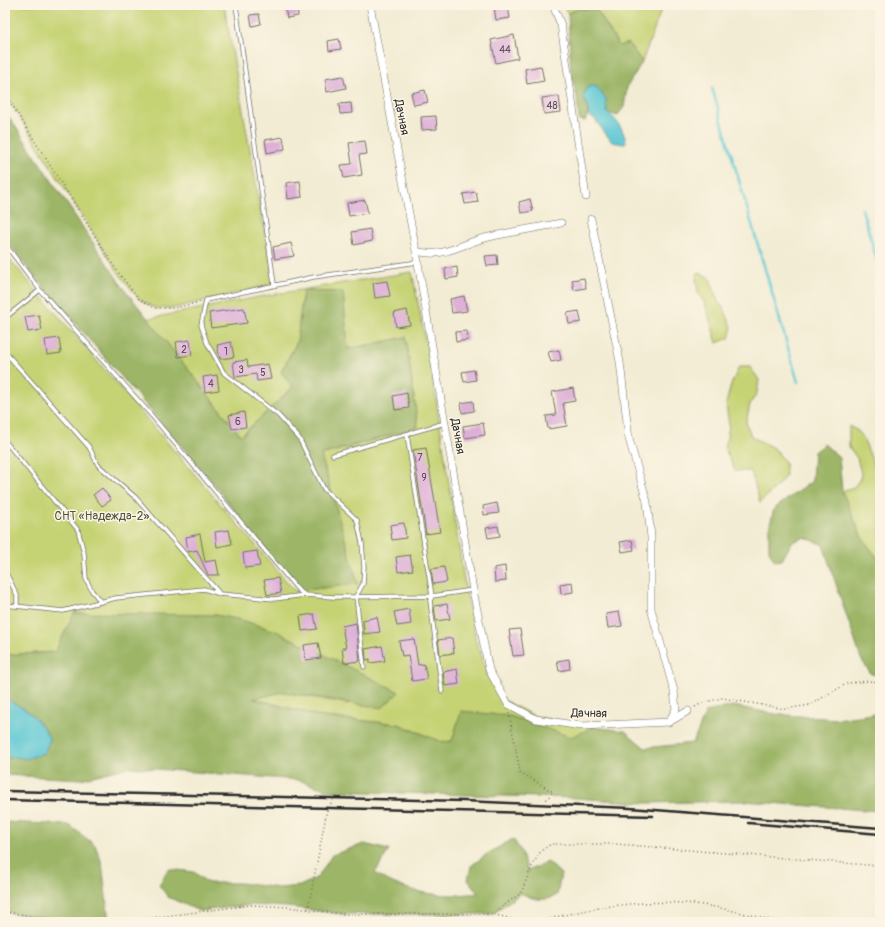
<svg xmlns="http://www.w3.org/2000/svg" width="885" height="927" viewBox="0 0 885 927" font-family="Pangolin,sans-serif">
  <rect width="100%" height="100%" fill="#fcf5e5"/>
  <filter id="ink" filterUnits="userSpaceOnUse"><feTurbulence type="fractalNoise" baseFrequency=".025" numOctaves="2"/><feDisplacementMap in="SourceGraphic" scale="8" xChannelSelector="R" yChannelSelector="G"/><feConvolveMatrix kernelMatrix="1 2 1 2 8 2 1 2 1" color-interpolation-filters="sRGB"/></filter>
  <filter id="wash" filterUnits="userSpaceOnUse"><feTurbulence type="fractalNoise" baseFrequency=".012" numOctaves="4" result="noise"/><feDisplacementMap in="SourceGraphic" scale="16" xChannelSelector="R" yChannelSelector="G"/><feGaussianBlur stdDeviation="0.9" result="paint"/><feColorMatrix in="noise" values="0 0 0 0 0 0 0 0 0 0 0 0 0 0 0 0 0 1.4 0 .05"/><feComposite in="paint" operator="in"/></filter>
  <g filter="url(#wash)">
    <rect width="100%" height="100%" fill="#f3ecd4"/>
    <path fill="#c6d374" stroke="#787f50" d="M5 5H224L274 284 174 308H155L139 299 117 271 5 94Z
      M562 5H663L642 62 628 43 620 47 596 9H578L568 13Z
      M5 254 295 591 357 584 321 455 418 427 406 337 348 349 343 292 303 291 297 342 281 372 293 387 241 436 147 319 269 295 412 272 432 374 465 586 476 641 490 679 505 701 536 717 594 727 571 738 510 716 452 741 442 742 398 724 323 717 252 698 283 692 349 704 275 631 241 620 215 615 55 652 5 655Z
      M698 272 710 278 718 302 724 309 732 327 729 338 717 343 705 304 698 292 696 279Z
      M739 367H750L759 380 757 393 750 404 746 423 751 436 775 449 785 462 786 475 779 484 760 503 751 471H735L725 449 729 425 726 404 731 385Z
      M849 426 858 431 864 440 880 480V561L862 538 842 491 854 487 860 479 861 473 857 458 849 447Z"/>
    <path fill="#9cb566" stroke="#647048" d="M578 9H596L619 46 628 43 642 62 627 87 624 107 617 116 607 112 606 99 602 94 583 97C588 106 590 113 585 121L579 120 577 97 571 73 568 13Z
      M5 111 122 286 241 436 293 387 281 372 297 342 303 291 343 292 348 349 406 337 418 427 321 455 358 584 304 590 262 547 215 485 25 265 5 238Z
      M824 444 839 457 842 491 862 538 880 561V675L871 674 861 659 823 545 805 537 792 542 782 560 775 561 769 551V528L774 509 812 481 814 452Z
      M74 613 215 615 241 620 276 631 399 692 382 708 283 692 253 699 323 717 398 724 442 742 452 741 461 711 510 716 571 737 594 727 625 731 645 748 693 743 706 712 733 706 775 714 836 719 880 713V811L743 801 645 803 575 798 330 791 299 780 129 767 81 779 5 775V655L55 652Z
      M5 822 69 825 95 845 102 863 109 922H71L5 912Z
      M513 839 521 851 528 873 529 870 548 862 561 874 557 895C545 902 533 900 521 893L492 914H343L288 907 250 905 199 911 168 897 159 885 168 869 194 872 208 883H240L279 888 300 886 318 877 332 855 364 844 389 850 375 873C406 894 442 898 478 893L468 880 471 866 487 854Z"/>
    <path fill="#5cc8d4" stroke="#447a80" d="M596 86 606 99 607 112C616 119 624 130 626 142L624 144 612 142 594 118 589 116 587 104 583 97 587 87Z
      M5 696 8 701C27 707 42 722 50 740L44 753 26 759 17 757 5 758Z"/>
    <g fill="none" stroke-linecap="round" stroke-linejoin="round">
      <path stroke="#5cc8d4" stroke-width="2.5" d="M712 88 798 382
        M862 209 880 271"/>
    </g>
    <g id="blocks">
      <path fill="#deb0d8" d="M504 5H508L510 18 496 20 494 6Z
        M297 6 298 16 287 18 285 8Z
        M259 14 261 24 252 26 250 15Z
        M514 35 518 58 496 63 491 40Z
        M339 39 341 49 329 51 328 41Z
        M541 66 544 81 527 84 525 69Z
        M343 76 346 88 327 92 325 79Z
        M425 90 428 102 414 105 411 93Z
        M559 96 561 112 544 114 542 98Z
        M351 103 352 113 340 114 339 104Z
        M436 116 437 129 422 130 421 117Z
        M283 137 285 149 267 153 265 140Z
        M365 141 367 154 359 155 362 175 344 178 341 165 352 164 349 143Z
        M300 181 302 197 288 199 286 183Z
        M476 192 478 202 465 204 463 194Z
        M530 199 533 211 521 213 519 202Z
        M365 200 368 213 349 216 347 203Z
        M370 229 372 241 354 245 352 232Z
        M291 243 294 256 275 259 273 247Z
        M497 255 498 265 487 266 485 256Z
        M457 267 458 277 446 279 445 269Z
        M584 278 586 288 574 290 572 280Z
        M387 281 390 296 375 298 373 283Z
        M464 296 467 311 452 313 450 299Z
        M244 308 247 323 211 328 209 313Z
        M407 310 410 325 396 327 394 313Z
        M579 311 581 322 569 324 567 313Z
        M39 315 42 330 28 332 25 317Z
        M467 331 468 340 456 342 455 332Z
        M59 338 61 353 47 355 45 340Z
        M190 340 192 355 178 357 176 342Z
        M231 342 234 357 220 359 217 345Z
        M559 350 561 360 551 362 548 352Z
        M247 360 248 367 268 364 271 379 257 381 256 374 235 377 233 362Z
        M474 370 476 380 464 382 462 372Z
        M217 375 219 390 205 392 203 377Z
        M573 388 575 401 563 403 567 426 548 429 546 416 556 415 552 392Z
        M407 393 409 408 395 410 393 396Z
        M473 401 474 411 462 413 461 403Z
        M244 412 246 427 232 429 229 415Z
        M483 423 485 435 465 438 463 426Z
        M426 448 440 532 426 534 413 450Z
        M102 488 111 500 102 506 93 495Z
        M497 503 499 513 484 515 483 506Z
        M404 523 406 538 392 540 390 525Z
        M498 526 500 536 488 538 486 528Z
        M229 530 232 544 217 547 215 532Z
        M200 534 205 562 216 560 219 575H208L197 550 188 552 186 537Z
        M632 540 634 550 622 552 620 542Z
        M257 551 260 566 245 568 243 553Z
        M410 555 413 570 398 572 396 557Z
        M505 566 506 581 495 582 494 568Z
        M444 567 447 582 433 584 431 569Z
        M278 578 281 593 267 595 264 580Z
        M572 582 573 592 561 594 560 584Z
        M447 604 450 619 436 621 434 606Z
        M409 609 411 624 397 626 394 612Z
        M619 612 622 626 608 628 606 614Z
        M314 614 317 629 302 631 300 616Z
        M377 617 380 632 364 634 363 620Z
        M356 623 360 661 344 663 342 648H346L342 626Z
        M520 629 524 655 513 656 509 630Z
        M452 638 454 653 440 655 438 640Z
        M414 639 418 665 424 664 427 679 412 681 408 655 402 656 399 641Z
        M318 643 321 658 306 660 304 645Z
        M382 646 385 661 370 663V659L366 660 365 649Z
        M569 659 570 669 559 671 557 661Z
        M457 669 459 684 445 686 443 672Z"/>
    </g>
  </g>
  <g filter="url(#ink)">
    <use href="#blocks" fill-opacity="0" stroke="#716f66" stroke-width="1"/>
    <g fill="none" stroke-linecap="round" stroke-linejoin="round">
      <g stroke="#716f66" stroke-width="5">
        <path id="service" d="M236 5 274 284
          M5 244 40 290 152 416 298 590 305 595 333 597 432 596 473 590
          M5 318 40 290
          M5 352 89 447 98 465 135 497 220 594
          M407 435 432 596 430 601 442 691
          M5 441 78 530 84 553 86 579 92 591 101 602
          M333 455 445 423
          M5 571 17 595V606
          M5 605 63 611 116 598 204 589 220 594 274 599 305 595
          M364 667 356 596 363 584 364 567 362 543 357 520 324 489 299 438 278 415 224 373 207 343 201 325 206 300 314 277 418 262"/>
      </g>
      <g stroke="#716f66" stroke-width="8">
        <path id="minor" d="M370 5 416 251 473 590 489 670 508 704 536 719 581 726 669 722 676 709 674 691 651 609V537L647 502 629 439 620 362 591 219
          M553 5 561 25 586 197
          M416 251C443 259 460 244 485 238 510 232 536 228 561 223
          M669 722 688 711"/>
      </g>
      <path stroke="#716f66" stroke-width="1.5" stroke-dasharray="1 3" stroke-linecap="butt" d="M5 94 117 271 139 299 155 308H174L200 302
        M695 707 702 703 722 698 785 709 810 705 848 683 869 681 880 682
        M509 713 520 772 553 792 544 802
        M308 909 327 810 336 795
        M5 912 71 922
        M492 914 521 893 532 866 541 851 551 844H616L880 866
        M120 922 250 905 288 907 343 914H492L524 922
        M539 922C591 906 656 897 709 906 733 910 757 917 780 922"/>
      <use href="#service" stroke="#fff" stroke-width="3.5"/>
      <use href="#minor" stroke="#fff" stroke-width="7"/>
      <path stroke="#2b2b2b" stroke-width="2.5" d="M5 791 464 801 630 808 880 828
        M5 800 653 816
        M748 823 880 834"/>
    </g>
  </g>
  <g text-anchor="middle" stroke-width="3" stroke-linejoin="round" paint-order="stroke">
    <g font-size="10" fill="#584c56">
      <text x="505" y="53">44</text>
      <text x="552" y="109">48</text>
      <text x="184" y="353">2</text>
      <text x="226" y="355">1</text>
      <text x="241" y="373">3</text>
      <text x="263" y="376">5</text>
      <text x="211" y="387">4</text>
      <text x="238" y="425">6</text>
      <text x="420" y="461">7</text>
      <text x="424" y="481">9</text>
    </g>
    <g font-size="12" fill="#2b2b2b" stroke="#fcf5e5">
      <text transform="translate(402 117) rotate(79)" y="4">Дачная</text>
      <text transform="translate(458 436) rotate(80)" y="4">Дачная</text>
      <text transform="translate(589 713) rotate(1)" y="4">Дачная</text>
    </g>
    <g font-size="12" fill="#52553d" stroke="#fcf5e5">
      <text x="102" y="520">СНТ «Надежда-2»</text>
    </g>
  </g>
  <rect width="885" height="927" fill="none" stroke="#fcf5e5" stroke-width="20"/>
</svg>
